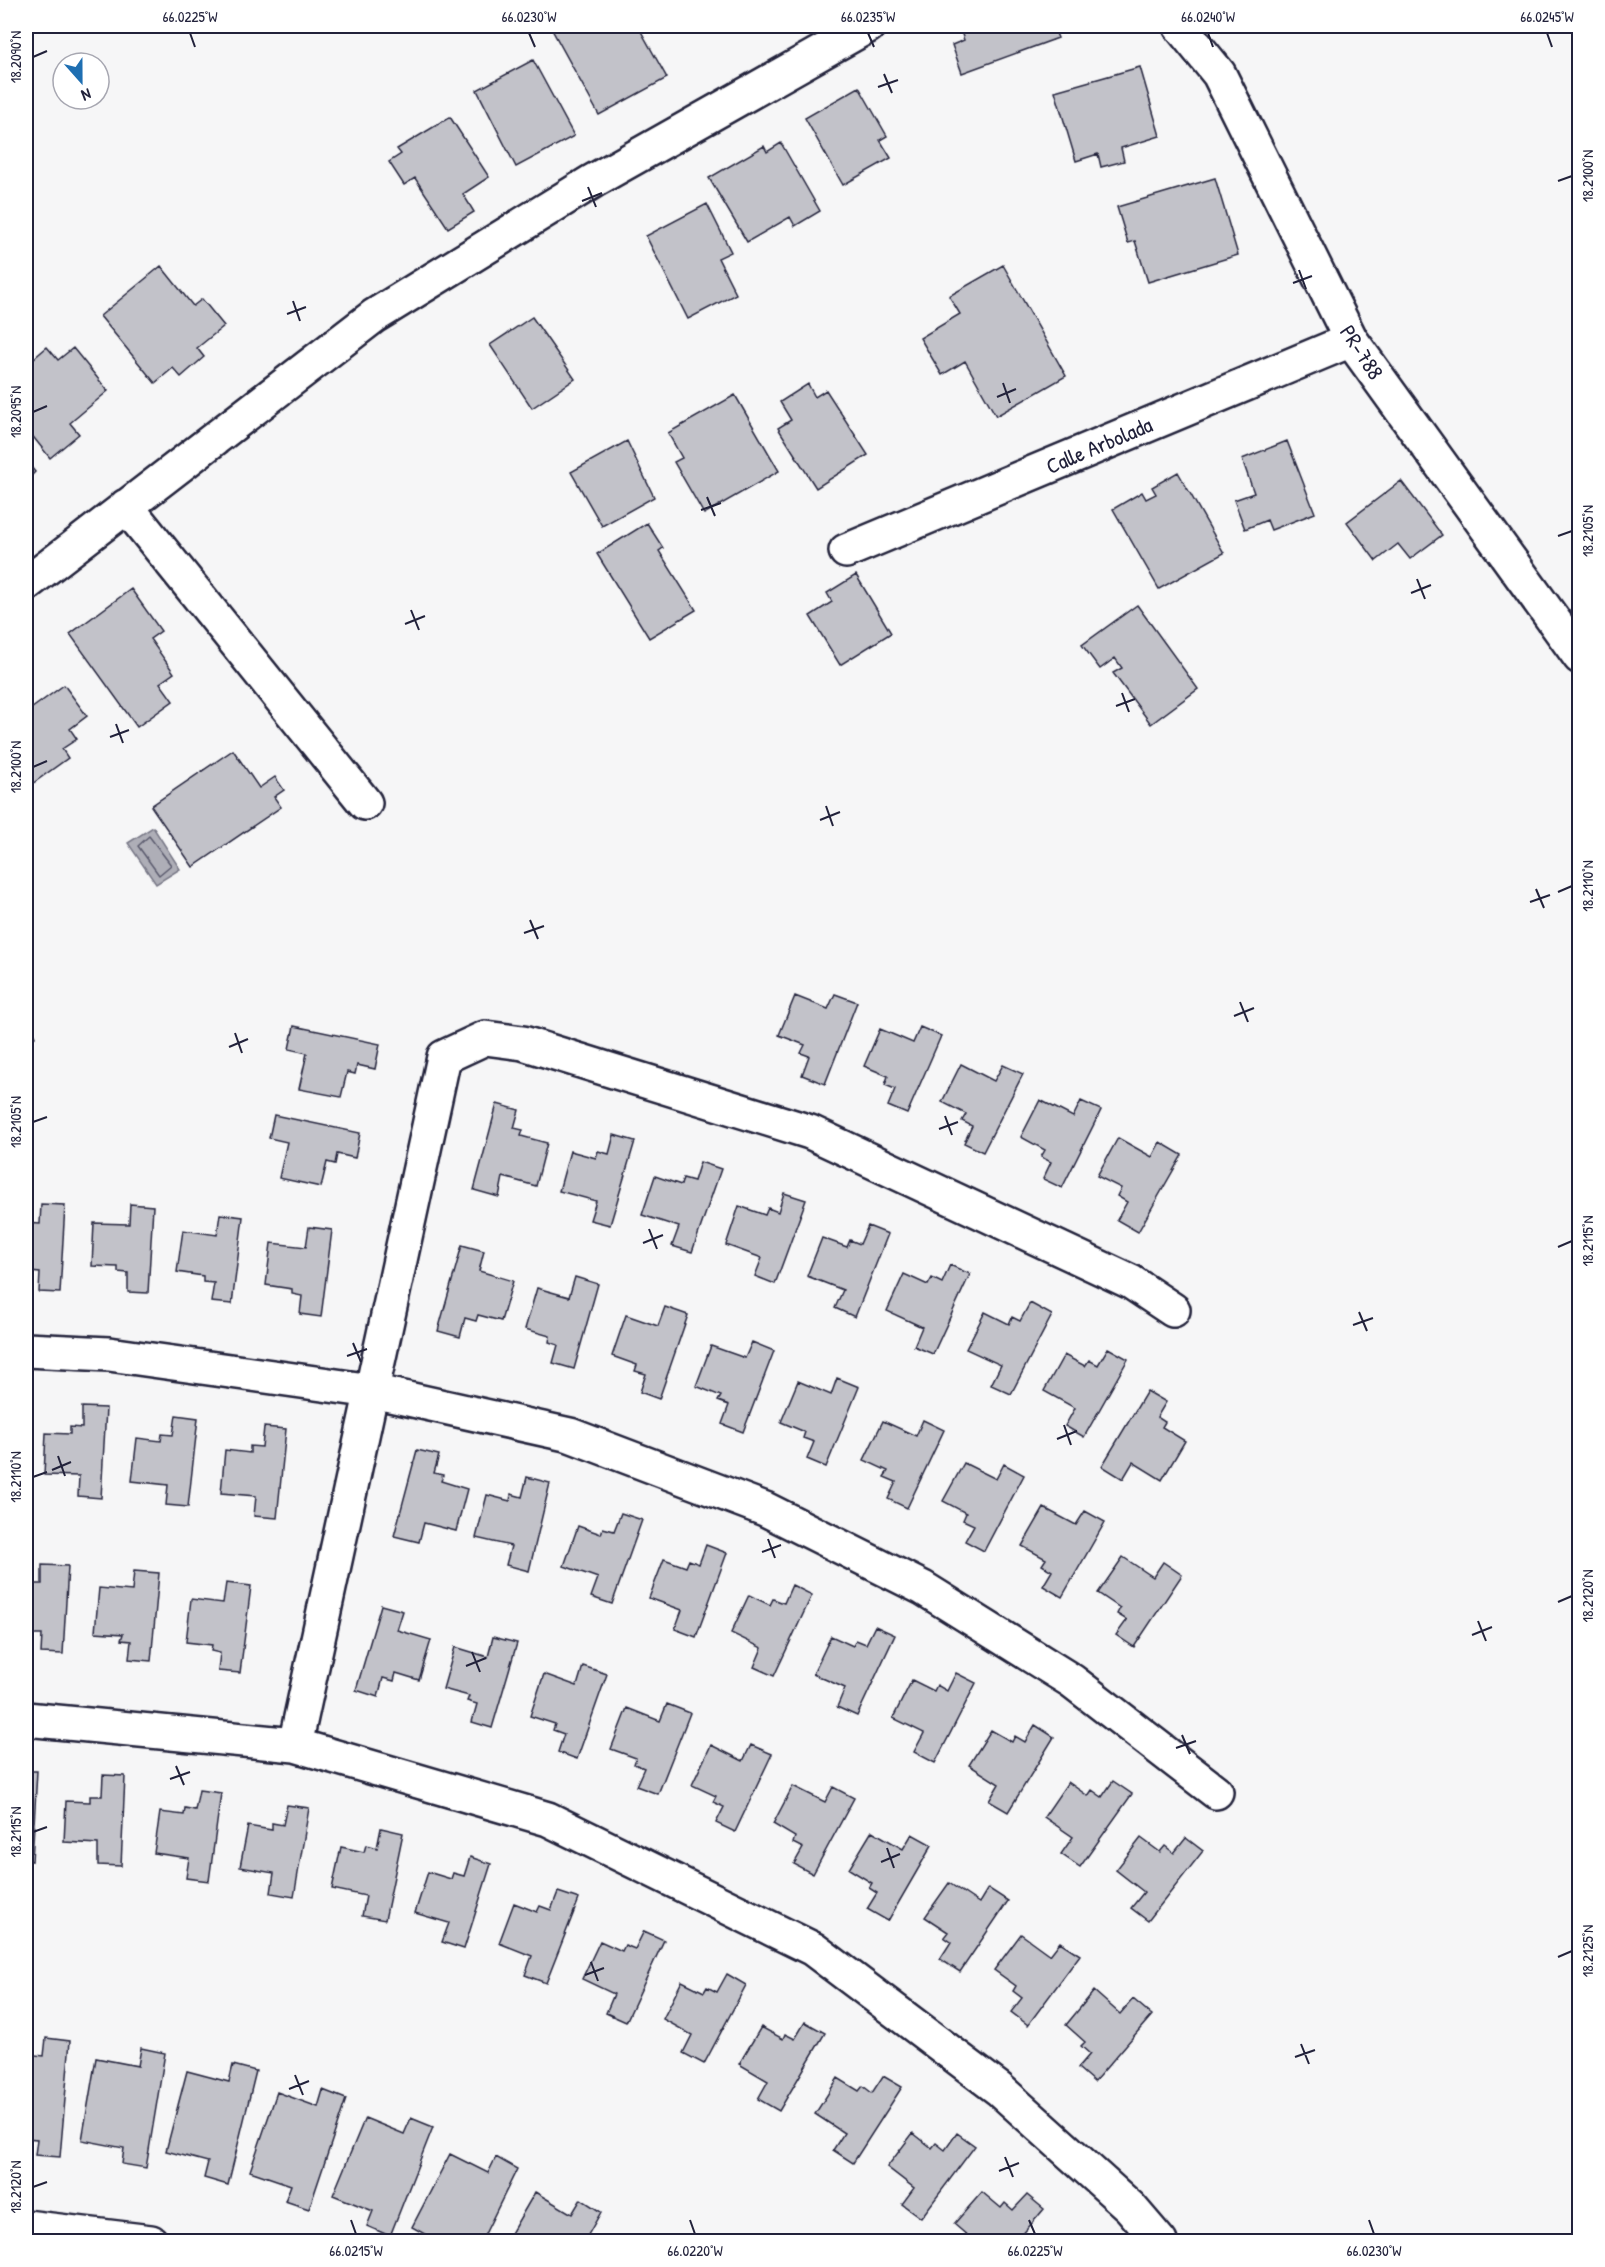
<svg xmlns="http://www.w3.org/2000/svg" width="1605" height="2267" viewBox="0 0 1605 2267" font-family="'Patrick Hand',sans-serif">
  <rect width="100%" height="100%" fill="#f6f6f7"/>
  <filter id="ink" filterUnits="userSpaceOnUse"><feTurbulence type="fractalNoise" baseFrequency=".0167" numOctaves="2"/><feDisplacementMap in="SourceGraphic" scale="12" xChannelSelector="R" yChannelSelector="G"/><feConvolveMatrix kernelMatrix="1 2 1 2 8 2 1 2 1" color-interpolation-filters="sRGB"/></filter>
  <g filter="url(#ink)">
    <path fill="#aeaeb7" stroke="#767685" stroke-width="1.5" d="M153 827 180 869 156 884 128 843Z"/>
    <g fill="none" stroke-linecap="round" stroke-linejoin="round">
      <path stroke="#5a5a6d" stroke-width="1.5" d="M149 836 171 865 159 875 138 846Z"/>
    </g>
    <path fill="#c2c2c9" stroke="#22223b" stroke-width="1.5" d="M550 26H638L667 78 599 115Z
      M959 26H1053L1058 38 962 73 952 45 964 40Z
      M533 60 574 136 516 167 477 90Z
      M1140 67 1160 136 1121 148 1124 161 1101 167 1098 154 1076 161 1055 91Z
      M859 87 887 136 880 140 891 158 843 185 805 118Z
      M450 117 489 177 463 194 474 212 448 228 415 178 404 185 389 162 401 154 397 149Z
      M781 143 820 211 795 226 790 217 747 242 709 178 764 146 767 152Z
      M1215 178 1238 255 1148 282 1135 241 1128 243 1117 207Z
      M707 204 731 252 718 258 736 294 688 319 646 236Z
      M1003 265 1066 376 996 416 965 361 942 375 920 338 960 314 949 296Z
      M161 266 193 306 202 299 224 326 197 348 204 357 181 377 173 368 155 383 100 316Z
      M532 317 575 379 532 408 490 345Z
      M47 347 58 360 73 348 108 391 70 423 79 434 50 458 26 428V365Z
      M808 384 815 397 826 390 868 455 816 488 778 428 791 420 780 402Z
      M735 395 779 471 704 514 674 462 682 458 668 433Z
      M627 441 654 497 602 526 571 472Z
      M1287 441 1315 513 1271 530 1267 520 1245 529 1234 500 1254 493 1242 459Z
      M26 461 35 472 26 481Z
      M1178 472 1224 553 1159 589 1113 509 1142 492 1146 499 1156 494 1152 487Z
      M1401 481 1442 535 1410 559 1398 544 1376 561 1347 522Z
      M647 523 663 548 659 551 696 610 649 638 597 554Z
      M856 575 891 633 840 665 810 616 832 602 827 593Z
      M131 589 161 631 150 639 174 673 160 683 173 701 137 727 70 634Z
      M1137 605 1198 689 1151 724 1113 673 1122 668 1115 658 1100 669 1082 645Z
      M64 685 87 716 70 729 77 739 62 749 68 758 32 784 26 776V708L28 711Z
      M233 750 259 788 275 777 284 790 274 797 281 807 193 867 151 806Z
      M835 994 857 1002 825 1084 802 1075 809 1056 801 1053 805 1045 779 1035 795 996 828 1009Z
      M26 1017 35 1037 26 1042Z
      M294 1026 380 1044 375 1069 357 1065 355 1074 347 1072 341 1097 299 1089 307 1053 289 1049Z
      M920 1027 941 1036 907 1114 888 1106 895 1089 885 1085 888 1076 864 1066 880 1029 913 1043Z
      M961 1064 994 1081 1003 1065 1023 1074 983 1152 964 1143 972 1126 962 1121 966 1114 942 1102Z
      M1040 1100 1073 1117 1081 1101 1101 1110 1062 1188 1043 1179 1051 1162 1041 1157 1045 1150 1021 1137Z
      M497 1104 519 1110 514 1128 523 1130 521 1136 547 1143 536 1186 503 1177 499 1197 474 1190Z
      M274 1115 360 1133 355 1158 337 1154 335 1164 327 1162 321 1187 279 1178 287 1142 269 1138Z
      M614 1135 635 1141 610 1225 590 1220 596 1201 559 1191 570 1151 596 1158 598 1151 609 1154Z
      M1118 1138 1152 1157 1160 1142 1182 1155 1138 1232 1117 1220 1127 1202 1117 1196 1121 1188 1097 1176Z
      M700 1162 721 1169 692 1252 672 1246 679 1227 642 1215 655 1176 681 1185 683 1178 694 1181Z
      M784 1193 806 1200 775 1284 755 1276 762 1258 726 1245 739 1206 765 1215 768 1208 778 1212Z
      M41 1204 65 1205 60 1293 39 1292 40 1273 30 1272V1266H26V1223L40 1224Z
      M130 1204 153 1206 148 1293 128 1292V1273L118 1272V1267L92 1266 94 1223 129 1224Z
      M220 1214 243 1217 232 1304 211 1302 214 1283 203 1282V1276L177 1272 183 1230 217 1235Z
      M868 1226 888 1234 855 1317 835 1308 843 1290 807 1276 822 1238 847 1247 850 1240 860 1244Z
      M309 1227 332 1230 321 1317 300 1314 302 1296 292 1294V1289L266 1285 271 1243 306 1247Z
      M462 1245 484 1251 479 1271 513 1281 501 1321 478 1315 476 1321 465 1318 460 1337 438 1331Z
      M950 1265 970 1274 933 1354 914 1346 922 1327 887 1311 904 1274 928 1285 932 1278 942 1283Z
      M575 1277 598 1284 574 1369 553 1363 558 1345 549 1342 550 1336 525 1329 537 1288 569 1297Z
      M1030 1303 1052 1315 1011 1394 991 1385 1001 1365 966 1349 985 1312 1009 1324 1012 1317 1020 1321Z
      M665 1307 688 1315 659 1399 640 1392 646 1374 635 1371 637 1365 612 1356 626 1315 658 1326Z
      M752 1342 774 1351 743 1432 722 1424 729 1405 718 1401 721 1396 696 1386 711 1346 745 1358Z
      M1108 1348 1128 1359 1084 1437 1065 1426 1075 1408 1044 1391 1064 1355 1085 1366 1089 1360 1098 1365Z
      M837 1378 859 1387 826 1467 807 1459 814 1442 803 1438 805 1432 781 1422 798 1381 831 1395Z
      M1147 1391 1166 1402 1157 1417 1165 1422 1162 1427 1185 1441 1162 1480 1133 1462 1123 1479 1102 1466Z
      M82 1407 106 1408 101 1498 78 1496 79 1476 44 1475 46 1433 70 1434V1427L82 1428Z
      M176 1415 198 1418 188 1507 166 1505 168 1485 132 1481 137 1438 161 1441 162 1434 173 1435Z
      M923 1420 944 1430 907 1508 888 1499 896 1482 884 1477 888 1471 864 1460 883 1421 916 1436Z
      M264 1427 286 1429 277 1518 254 1516 256 1496 221 1493 225 1450 250 1453V1446L262 1447Z
      M417 1450 439 1455 434 1473 443 1475 441 1481 467 1489 456 1531 424 1523 419 1542 394 1536Z
      M964 1463 996 1479 1004 1464 1024 1475 984 1551 965 1541 974 1525 963 1520 966 1513 943 1501Z
      M527 1477 550 1483 529 1571 506 1565 511 1546 476 1538 487 1495 510 1501 511 1494 522 1497Z
      M1044 1508 1076 1525 1085 1511 1105 1522 1062 1597 1043 1586 1052 1571 1042 1565 1046 1559 1022 1546Z
      M621 1513 642 1520 612 1604 591 1597 598 1578 564 1566 578 1526 601 1534 603 1528 614 1531Z
      M706 1545 727 1553 696 1637 675 1629 682 1610 649 1598 664 1559 686 1567 689 1560 699 1564Z
      M1123 1557 1153 1577 1163 1562 1182 1575 1134 1647 1116 1635 1127 1620 1117 1614 1120 1608 1098 1593Z
      M42 1565 68 1566 63 1654 41 1653 42 1635H32L33 1629 26 1628V1584H42Z
      M134 1571 159 1573 151 1661 129 1659 131 1641 121 1640 123 1634 95 1632 99 1588 132 1591Z
      M226 1583 251 1586 240 1673 218 1671 220 1653 211 1651 212 1645 186 1642 191 1599 223 1603Z
      M792 1585 812 1595 774 1676 754 1667 762 1648 731 1633 749 1595 770 1605 773 1599 784 1603Z
      M381 1605 403 1611 397 1630 431 1640 419 1680 396 1673 394 1681 383 1678 378 1697 356 1690Z
      M875 1626 895 1635 857 1716 837 1707 845 1688 813 1674 831 1636 853 1646 856 1640 866 1644Z
      M493 1637 517 1643 492 1728 472 1722 477 1704 467 1701 469 1696 443 1689 455 1647 488 1657Z
      M583 1666 607 1674 577 1759 558 1752 564 1734 553 1730 555 1724 530 1716 544 1674 577 1686Z
      M956 1673 976 1683 935 1763 914 1752 924 1733 893 1718 912 1680 934 1691 937 1685 947 1691Z
      M667 1704 690 1713 658 1794 636 1786 644 1768 634 1764 636 1758 611 1749 627 1708 660 1721Z
      M1035 1725 1054 1737 1008 1812 989 1801 999 1784 969 1765 991 1730 1012 1742 1015 1736 1025 1742Z
      M711 1745 743 1761 751 1745 772 1754 735 1832 716 1823 724 1807 713 1802 716 1796 692 1785Z
      M26 1771H37L32 1861 26 1860Z
      M103 1775 125 1776 121 1866 98 1865V1844L64 1842 66 1801 90 1802V1796H102Z
      M1113 1781 1132 1794 1080 1867 1061 1854 1073 1837 1044 1817 1068 1782 1088 1796 1092 1790 1102 1797Z
      M793 1786 825 1802 833 1787 854 1798 813 1874 794 1864 803 1848 793 1843 795 1837 773 1824Z
      M199 1790 221 1793 209 1881 186 1878 189 1858 154 1853 160 1812 184 1815 185 1808 195 1810Z
      M287 1805 309 1808 294 1897 271 1893 274 1873 240 1867 248 1826 272 1830V1823L283 1825Z
      M381 1828 403 1833 385 1920 362 1916 366 1896 332 1889 341 1847 364 1852 366 1845 377 1848Z
      M872 1831 903 1849 912 1834 932 1845 888 1921 867 1909 877 1893 869 1888 872 1883 849 1869Z
      M1141 1838 1160 1852 1165 1846 1174 1853 1186 1838 1203 1851 1148 1921 1131 1908 1144 1892 1116 1870Z
      M470 1857 491 1864 464 1949 442 1942 449 1923 415 1913 428 1872 451 1879 453 1873 464 1876Z
      M949 1883 979 1903 988 1888 1008 1901 960 1972 940 1959 951 1942 944 1937 948 1932 925 1917Z
      M558 1892 579 1899 546 1983 525 1975 532 1956 499 1943 514 1903 537 1912 540 1906 551 1910Z
      M644 1931 664 1940 626 2022 606 2013 614 1994 582 1979 600 1941 622 1951 625 1945 635 1949Z
      M1021 1934 1050 1955 1060 1942 1080 1955 1028 2025 1011 2012 1022 1998 1013 1991 1016 1986 994 1970Z
      M727 1974 746 1985 704 2064 683 2053 692 2035 663 2019 682 1981 704 1992 707 1987 717 1992Z
      M1094 1991 1120 2014 1133 1999 1152 2015 1094 2082 1078 2068 1090 2054 1081 2046 1085 2042 1066 2025Z
      M805 2022 825 2033 779 2111 758 2099 768 2081 739 2064 761 2027 783 2039 785 2034 795 2039Z
      M46 2038 70 2041 60 2157 35 2155 37 2139 26 2138V2054L44 2056Z
      M141 2048 165 2053 146 2168 122 2164 124 2148 82 2140 96 2058 138 2066Z
      M233 2065 256 2071 228 2185 204 2178 208 2162 166 2151 187 2071 229 2082Z
      M883 2076 902 2087 853 2163 833 2150 844 2133 815 2114 838 2078 859 2091 863 2086 872 2093Z
      M323 2090 346 2099 309 2209 285 2201 291 2185 250 2171 277 2092 318 2107Z
      M365 2118 404 2134 411 2118 433 2127 390 2236 367 2226 373 2211 333 2195Z
      M913 2133 932 2148 936 2143 945 2150 957 2133 975 2146 921 2218 902 2204 914 2188 887 2167Z
      M450 2154 488 2173 496 2157 517 2169 481 2242H439L412 2227Z
      M535 2192 572 2214 581 2199 601 2212 584 2242H506Z
      M982 2192 1001 2208 1005 2203 1013 2210 1027 2195 1044 2209 1016 2242H975L954 2224Z"/>
    <g fill="none" stroke-linecap="round" stroke-linejoin="round">
      <g stroke="#22223b" stroke-width="38">
        <path id="minor" d="M126 506 365 803
          M846 551 1351 340
          M26 584 374 316 593 181 868 26
          M26 1350 109 1354 372 1391 570 1435 765 1509 923 1588 1072 1681 1216 1792
          M26 1719 295 1745 548 1819 813 1949 999 2089 1130 2207 1160 2242
          M295 1745 444 1057 485 1038 523 1043 810 1132 1131 1282 1173 1310
          M26 2227 151 2242"/>
      </g>
      <g stroke="#22223b" stroke-width="38">
        <path id="tertiary" d="M1180 26 1219 74 1351 340 1580 657"/>
      </g>
      <use href="#minor" stroke="#fff" stroke-width="33"/>
      <use href="#tertiary" stroke="#fff" stroke-width="33"/>
    </g>
  </g>
  <path fill="none" stroke="#22223b" stroke-width="2" d="M190 33 195 47M529 33 535 47M868 33 874 47M1208 33 1213 47M1547 33 1552 47M33 57 47 51M884 74 892 93M878 87 898 80M1558 181 1572 176M588 187 596 207M582 201 602 193M1299 270 1306 289M1293 283 1312 276M293 301 300 321M287 314 306 307M1003 383 1010 403M997 397 1016 389M33 412 47 406M707 497 715 516M701 510 721 503M1558 536 1572 531M1417 579 1425 599M1411 593 1431 585M411 610 419 630M405 624 425 616M1122 693 1129 712M1116 706 1135 699M116 724 123 743M110 737 129 730M33 767 47 761M826 806 833 826M820 820 840 812M1536 889 1544 908M1558 892 1572 886M1530 902 1550 895M530 920 538 939M524 933 544 926M1240 1002 1248 1022M1234 1016 1254 1008M235 1033 242 1053M229 1047 248 1039M945 1116 952 1135M33 1122 47 1117M939 1129 958 1122M649 1229 657 1249M643 1243 663 1235M1558 1247 1572 1241M1359 1312 1367 1331M1353 1325 1373 1318M353 1343 361 1362M347 1356 367 1349M1064 1425 1071 1445M1057 1439 1077 1431M58 1456 65 1476M52 1470 71 1462M33 1477 47 1472M768 1539 775 1558M762 1552 781 1545M1558 1602 1572 1596M1478 1621 1486 1641M1472 1635 1492 1627M472 1652 480 1672M466 1666 486 1658M1182 1735 1190 1754M1176 1748 1196 1741M176 1766 184 1785M170 1779 190 1772M33 1832 47 1827M887 1848 894 1868M881 1862 900 1854M1558 1957 1572 1951M591 1962 598 1981M585 1975 604 1968M1301 2044 1309 2064M1295 2057 1315 2050M295 2075 303 2095M289 2089 309 2081M1005 2157 1013 2177M999 2171 1019 2163M33 2187 47 2182M351 2220 356 2234M690 2220 695 2234M1029 2220 1035 2234M1369 2220 1374 2234"/>
  <g text-anchor="middle" stroke-width="5" stroke-linejoin="round" paint-order="stroke">
    <g font-size="22" fill="#22223b" stroke="#fff">
      <text transform="translate(1362 352) rotate(57)" y="8">PR-788</text>
      <text transform="translate(1099 445) rotate(-23)" y="8">Calle Arbolada</text>
    </g>
  </g>
  <rect width="1605" height="2267" fill="none" stroke="#fff" stroke-width="66"/>
  <g transform="translate(81 81) rotate(159)"><circle r="28" fill="#ffffff" stroke="#a7a7b1" stroke-width="1.5"/>
  <path d="M0-4.5L10 22L0 15L-10 22Z" fill="#1f6fb2"/>
  <text y="-9" font-size="16" font-weight="bold" text-anchor="middle" fill="#22223b">N</text>
  </g>
  <rect x="33" y="33" width="1539" height="2201" fill="none" stroke="#22223b" stroke-width="2"/>
  <g font-size="15" text-anchor="middle" fill="#22223b">
    <text x="190" y="22">66.0225°W</text>
    <text x="529" y="22">66.0230°W</text>
    <text x="868" y="22">66.0235°W</text>
    <text x="1208" y="22">66.0240°W</text>
    <text x="1547" y="22">66.0245°W</text>
    <text transform="translate(16 57) rotate(-90)" y="5">18.2090°N</text>
    <text transform="translate(1588 176) rotate(-90)" y="5">18.2100°N</text>
    <text transform="translate(16 412) rotate(-90)" y="5">18.2095°N</text>
    <text transform="translate(1588 531) rotate(-90)" y="5">18.2105°N</text>
    <text transform="translate(16 767) rotate(-90)" y="5">18.2100°N</text>
    <text transform="translate(1588 886) rotate(-90)" y="5">18.2110°N</text>
    <text transform="translate(16 1122) rotate(-90)" y="5">18.2105°N</text>
    <text transform="translate(1588 1241) rotate(-90)" y="5">18.2115°N</text>
    <text transform="translate(16 1477) rotate(-90)" y="5">18.2110°N</text>
    <text transform="translate(1588 1596) rotate(-90)" y="5">18.2120°N</text>
    <text transform="translate(16 1832) rotate(-90)" y="5">18.2115°N</text>
    <text transform="translate(1588 1951) rotate(-90)" y="5">18.2125°N</text>
    <text transform="translate(16 2187) rotate(-90)" y="5">18.2120°N</text>
    <text x="356" y="2256">66.0215°W</text>
    <text x="695" y="2256">66.0220°W</text>
    <text x="1035" y="2256">66.0225°W</text>
    <text x="1374" y="2256">66.0230°W</text>
  </g>
</svg>
